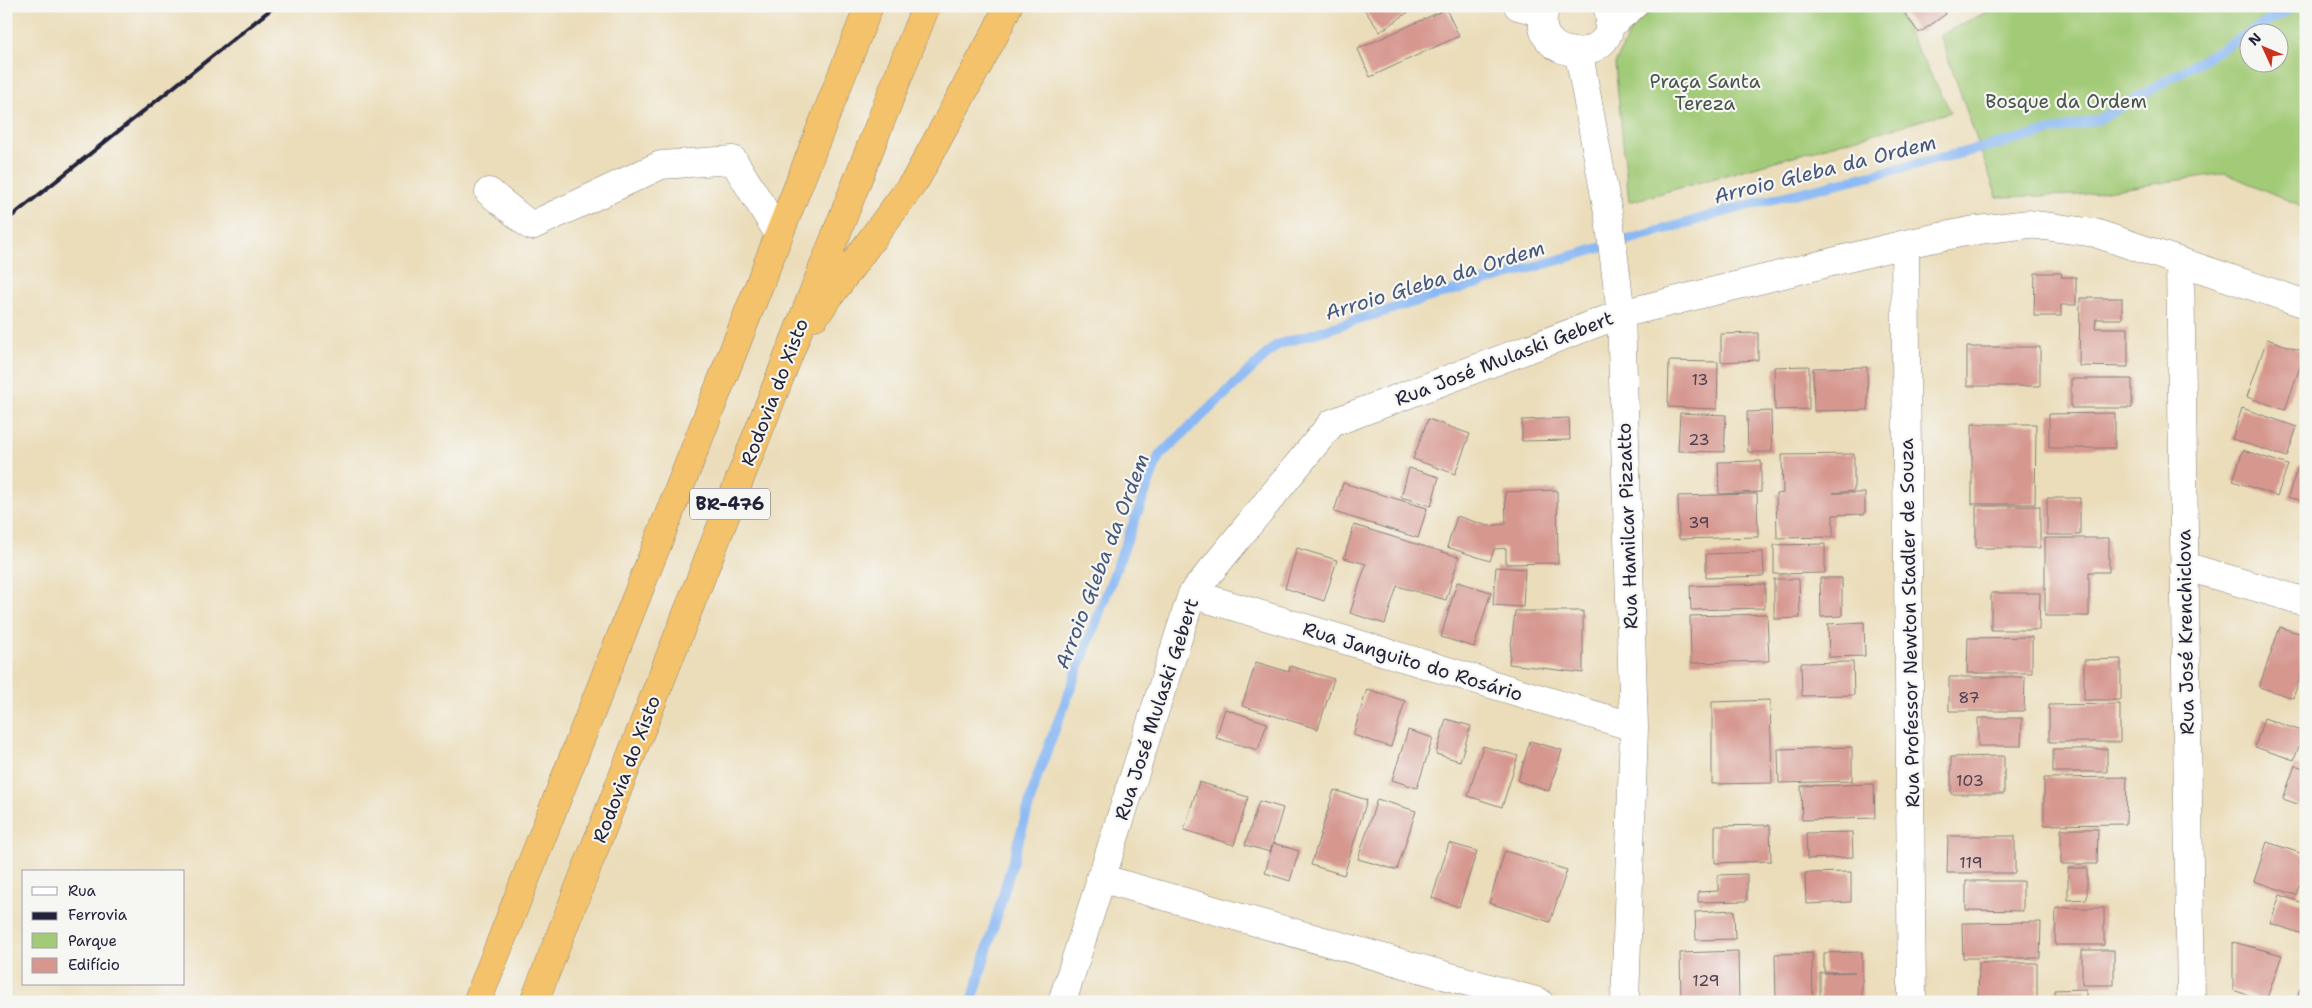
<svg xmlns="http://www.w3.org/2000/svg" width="2312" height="1008" viewBox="0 0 2312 1008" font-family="'Shantell Sans',sans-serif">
  <rect width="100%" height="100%" fill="#f6f6f2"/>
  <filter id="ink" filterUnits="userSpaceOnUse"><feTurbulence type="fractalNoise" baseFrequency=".02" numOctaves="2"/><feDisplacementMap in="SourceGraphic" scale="10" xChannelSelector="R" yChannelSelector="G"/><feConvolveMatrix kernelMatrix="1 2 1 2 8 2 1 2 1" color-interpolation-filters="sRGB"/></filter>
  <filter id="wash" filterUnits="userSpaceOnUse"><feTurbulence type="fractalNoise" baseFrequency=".0096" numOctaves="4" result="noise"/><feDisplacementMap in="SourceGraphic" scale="20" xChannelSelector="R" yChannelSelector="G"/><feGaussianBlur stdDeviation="1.12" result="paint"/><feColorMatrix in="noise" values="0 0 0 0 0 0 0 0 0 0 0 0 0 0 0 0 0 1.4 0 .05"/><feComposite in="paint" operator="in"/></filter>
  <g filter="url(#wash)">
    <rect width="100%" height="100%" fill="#ebddba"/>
    <path fill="#a2cb77" stroke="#627659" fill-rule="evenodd" d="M1655 6H1894L1951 112 1629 202 1615 64 1632 27Z
      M1999 6H2306V208L2225 173 2080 195 1997 197 1940 35ZM2250 32H2280V62H2250Z"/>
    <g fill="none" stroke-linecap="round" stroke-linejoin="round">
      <path stroke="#89b8f4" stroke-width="10" d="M972 1002 1038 774 1159 456 1277 345 1427 298 1745 206 2100 119 2295 6"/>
    </g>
    <g id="blocks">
      <path fill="#d6978f" d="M1367 6H1417L1380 32 1364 9Z
        M1912 6H1940L1946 14 1919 33 1905 14 1913 8Z
        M1446 9 1459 36 1370 77 1358 49Z
        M2035 273H2062L2061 277H2076V305H2061V316H2034Z
        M2080 298H2122V319H2096L2095 328H2128V367L2079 366Z
        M1758 333V360L1721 362V334Z
        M2267 339 2305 352 2285 410 2247 397Z
        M1967 347H2040V386H1967Z
        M1669 361 1718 362 1717 409 1668 407Z
        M1809 366V409L1775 410 1774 367Z
        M1867 367 1868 410 1814 411 1813 368Z
        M2071 379H2132V408H2071Z
        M2242 408 2297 427 2287 457 2232 439Z
        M1771 411 1772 452H1748L1747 412Z
        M1680 413 1726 415 1724 452 1678 451Z
        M2115 413V448H2049V414Z
        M1569 418 1570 440 1522 441V420Z
        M1428 419 1470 434 1455 474 1413 459Z
        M1972 424H2036L2035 504H1972Z
        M2243 450 2288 465 2277 496 2233 481Z
        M1854 454V491L1833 493H1865V514L1833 515V537L1777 538 1776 494 1783 493 1782 455Z
        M1761 461V492L1719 494 1718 462Z
        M2298 466 2306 469V502L2288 497Z
        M1409 468 1439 477 1431 506 1401 497Z
        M1343 483 1427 508 1418 538 1334 512Z
        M1557 490 1558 563 1506 564V548L1494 549 1490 561 1447 547 1457 516 1488 526 1506 524 1505 492Z
        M1757 494 1758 537 1679 539 1678 496Z
        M2047 498H2080V535H2047Z
        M1976 506H2040V548H1976Z
        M1354 525 1459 557 1446 600 1397 586 1385 624 1350 613 1366 564 1344 558Z
        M2045 538H2109V572H2089V616H2045Z
        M1825 544V573L1774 574V545Z
        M1297 548 1337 560 1324 601 1285 588Z
        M1763 552 1764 576 1706 578V554Z
        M1496 567 1525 569 1523 607 1493 605Z
        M1820 578H1842V616L1821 617Z
        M1774 579H1799L1800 618 1774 619Z
        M1457 582 1491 592 1474 647 1441 637Z
        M1765 584V608L1691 610 1690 586Z
        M1991 593H2040L2039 630H1991Z
        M1515 611H1583V673L1509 664Z
        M1767 614 1769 661 1691 663 1690 616Z
        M1864 622 1865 656 1829 657 1828 624Z
        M2280 627 2306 636V661L2293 698 2259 687Z
        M2032 637V673H1967L1968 638Z
        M2121 659V700H2084V660Z
        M1256 662 1289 672 1290 666 1334 679 1318 729 1242 706Z
        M1853 662 1854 695 1802 696 1801 663Z
        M1949 677H2025L2024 711H1949Z
        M1367 689 1405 701 1391 747 1353 735Z
        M1770 700 1772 783 1712 784V702Z
        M2120 704V742H2049V705Z
        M1225 709 1267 723 1258 750 1216 738Z
        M1978 718H2022L2021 746H1978Z
        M2264 718 2304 732 2294 760 2255 747Z
        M1446 719 1471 726 1460 761 1436 754Z
        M1408 730 1433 738 1417 788 1392 780Z
        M1530 741 1562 750 1549 791 1518 781Z
        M1483 746 1518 756 1502 807 1468 796Z
        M1852 747V781L1779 783 1778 749Z
        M2053 749H2107V772H2053Z
        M2004 756V794H1951V757Z
        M2295 765 2306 769V807L2283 799Z
        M2127 777 2126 824 2044 825V778Z
        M1199 782 1248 797 1234 845 1184 830Z
        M1874 784 1875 818 1802 820 1801 786Z
        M1334 790 1367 800 1344 875 1311 865Z
        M1377 799 1416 811 1397 870 1358 859Z
        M1259 801 1283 808 1270 852 1245 845Z
        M1770 825 1771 861 1715 863V826Z
        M2061 829H2098L2097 864H2061Z
        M1852 832 1853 857 1807 859 1806 833Z
        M1948 836H2015V873H1947Z
        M2267 842 2306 855V879L2302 878 2296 895 2254 881Z
        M1273 843 1299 851 1290 881 1265 873Z
        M1449 843 1477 851 1459 907 1432 898Z
        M1505 851 1567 870 1550 922 1489 903Z
        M2068 868H2087V899L2068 900Z
        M1851 872V902L1806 904 1805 873Z
        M1747 874V901L1698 902V892L1718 891V875Z
        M1966 881H2023V911L1966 910Z
        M2280 895 2306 904 2305 935 2270 923Z
        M2056 908H2104V945H2055Z
        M1734 910 1735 939 1696 940 1695 912Z
        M2041 922 2040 958H1963L1962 923Z
        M2233 942 2282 955 2266 1001 2233 990Z
        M2082 950H2114V985H2082Z
        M1738 951 1739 1002H1681L1680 953Z
        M1862 952V1002H1820V973L1855 972H1824V953Z
        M1812 953 1813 1002H1776L1775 954Z
        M1979 963H2037V1002H1978Z
        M2086 989V1002H2055L2054 990Z
        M2300 989 2306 991V1002H2296Z"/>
    </g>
  </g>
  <g filter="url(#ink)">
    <use href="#blocks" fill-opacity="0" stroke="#86807a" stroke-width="1"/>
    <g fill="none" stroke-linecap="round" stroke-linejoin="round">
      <g stroke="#86807a" stroke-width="29">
        <path id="minor" d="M1518 6 1544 13
          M1546 6C1523 66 1629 68 1607 6
          M1609 26 1633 6
          M1579 54 1609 218 1621 314 1634 727 1625 1002
          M489 192 531 226 661 165 733 160 779 234
          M1905 244 1912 1002
          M2180 262 2191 1002
          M2184 566 2306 602
          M1192 594 1634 727
          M1100 878 1539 1002
          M1062 1002 1192 594 1332 423 1621 314 1905 244 1970 231 2029 224 2095 233 2306 304"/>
      </g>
      <g stroke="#86807a" stroke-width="29">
        <path id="highway" d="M815 316 916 179 996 32 1008 6
          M477 1002 869 6
          M534 1002 926 6"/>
      </g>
      <use href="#minor" stroke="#fff" stroke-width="28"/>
      <use href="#highway" stroke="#f4c26a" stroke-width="28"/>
      <path stroke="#22223b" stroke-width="4" d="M6 221 275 6"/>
    </g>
  </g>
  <g text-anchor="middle" stroke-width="4.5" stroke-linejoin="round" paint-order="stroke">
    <g font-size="16" fill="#4f3f50">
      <text x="1700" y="385">13</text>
      <text x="1699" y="445">23</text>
      <text x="1699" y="528">39</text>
      <text x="1969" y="703">87</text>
      <text x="1970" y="786">103</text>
      <text x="1971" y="868">119</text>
      <text x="1706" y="986">129</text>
    </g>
    <rect fill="#f6f6f2" stroke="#626272" stroke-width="1" x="690" y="488.5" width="80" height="31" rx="4"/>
    <g font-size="18" font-weight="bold" fill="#22223b">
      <text x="730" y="510">BR-476</text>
    </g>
    <g font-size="19" fill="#48554d" stroke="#f6f6f2">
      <text x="1705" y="88">Praça Santa<tspan x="1705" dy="22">Tereza</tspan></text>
      <text x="2066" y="108">Bosque da Ordem</text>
    </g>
    <g font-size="19" fill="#22223b" stroke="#f6f6f2">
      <text transform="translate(1504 358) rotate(-21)" y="7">Rua José Mulaski Gebert</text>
      <text transform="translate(774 392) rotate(-69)" y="7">Rodovia do Xisto</text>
      <text transform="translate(1627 526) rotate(-92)" y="7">Rua Hamilcar Pizzatto</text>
      <text transform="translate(1909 623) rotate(-91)" y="7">Rua Professor Newton Stadler de Souza</text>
      <text transform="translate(2185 632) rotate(-91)" y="7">Rua José Krenchiclova</text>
      <text transform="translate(1413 661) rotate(17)" y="7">Rua Janguito do Rosário</text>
      <text transform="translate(1156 709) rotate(-72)" y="7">Rua José Mulaski Gebert</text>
      <text transform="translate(626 769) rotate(-69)" y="7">Rodovia do Xisto</text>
    </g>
    <g font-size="20" font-style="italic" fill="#46567c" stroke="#f6f6f2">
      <text transform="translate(1825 169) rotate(-14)" y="7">Arroio Gleba da Ordem</text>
      <text transform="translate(1435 280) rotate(-17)" y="7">Arroio Gleba da Ordem</text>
      <text transform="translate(1102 561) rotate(-69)" y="7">Arroio Gleba da Ordem</text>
    </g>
  </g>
  <rect width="2312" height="1008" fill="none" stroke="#f6f6f2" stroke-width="25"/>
  <rect x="22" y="870" width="162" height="115" fill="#f6f6f2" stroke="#a1a1a9"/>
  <rect x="32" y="887" width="25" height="8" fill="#ffffff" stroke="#a1a1a9"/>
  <text x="68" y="896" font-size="15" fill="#22223b">Rua</text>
  <rect x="32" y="912" width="25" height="8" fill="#22223b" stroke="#a1a1a9"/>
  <text x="68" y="920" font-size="15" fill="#22223b">Ferrovia</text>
  <rect x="32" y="933" width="25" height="15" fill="#a2cb77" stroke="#a1a1a9"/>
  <text x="68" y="946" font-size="15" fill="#22223b">Parque</text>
  <rect x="32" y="958" width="25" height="15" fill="#d6978f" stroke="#a1a1a9"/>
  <text x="68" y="970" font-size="15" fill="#22223b">Edifício</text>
  <g transform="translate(2264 48) rotate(314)"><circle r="24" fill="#f6f6f2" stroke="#a1a1a9"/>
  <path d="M0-4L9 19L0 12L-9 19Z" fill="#c8321e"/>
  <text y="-8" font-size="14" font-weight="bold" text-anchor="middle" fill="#22223b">N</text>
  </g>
</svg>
